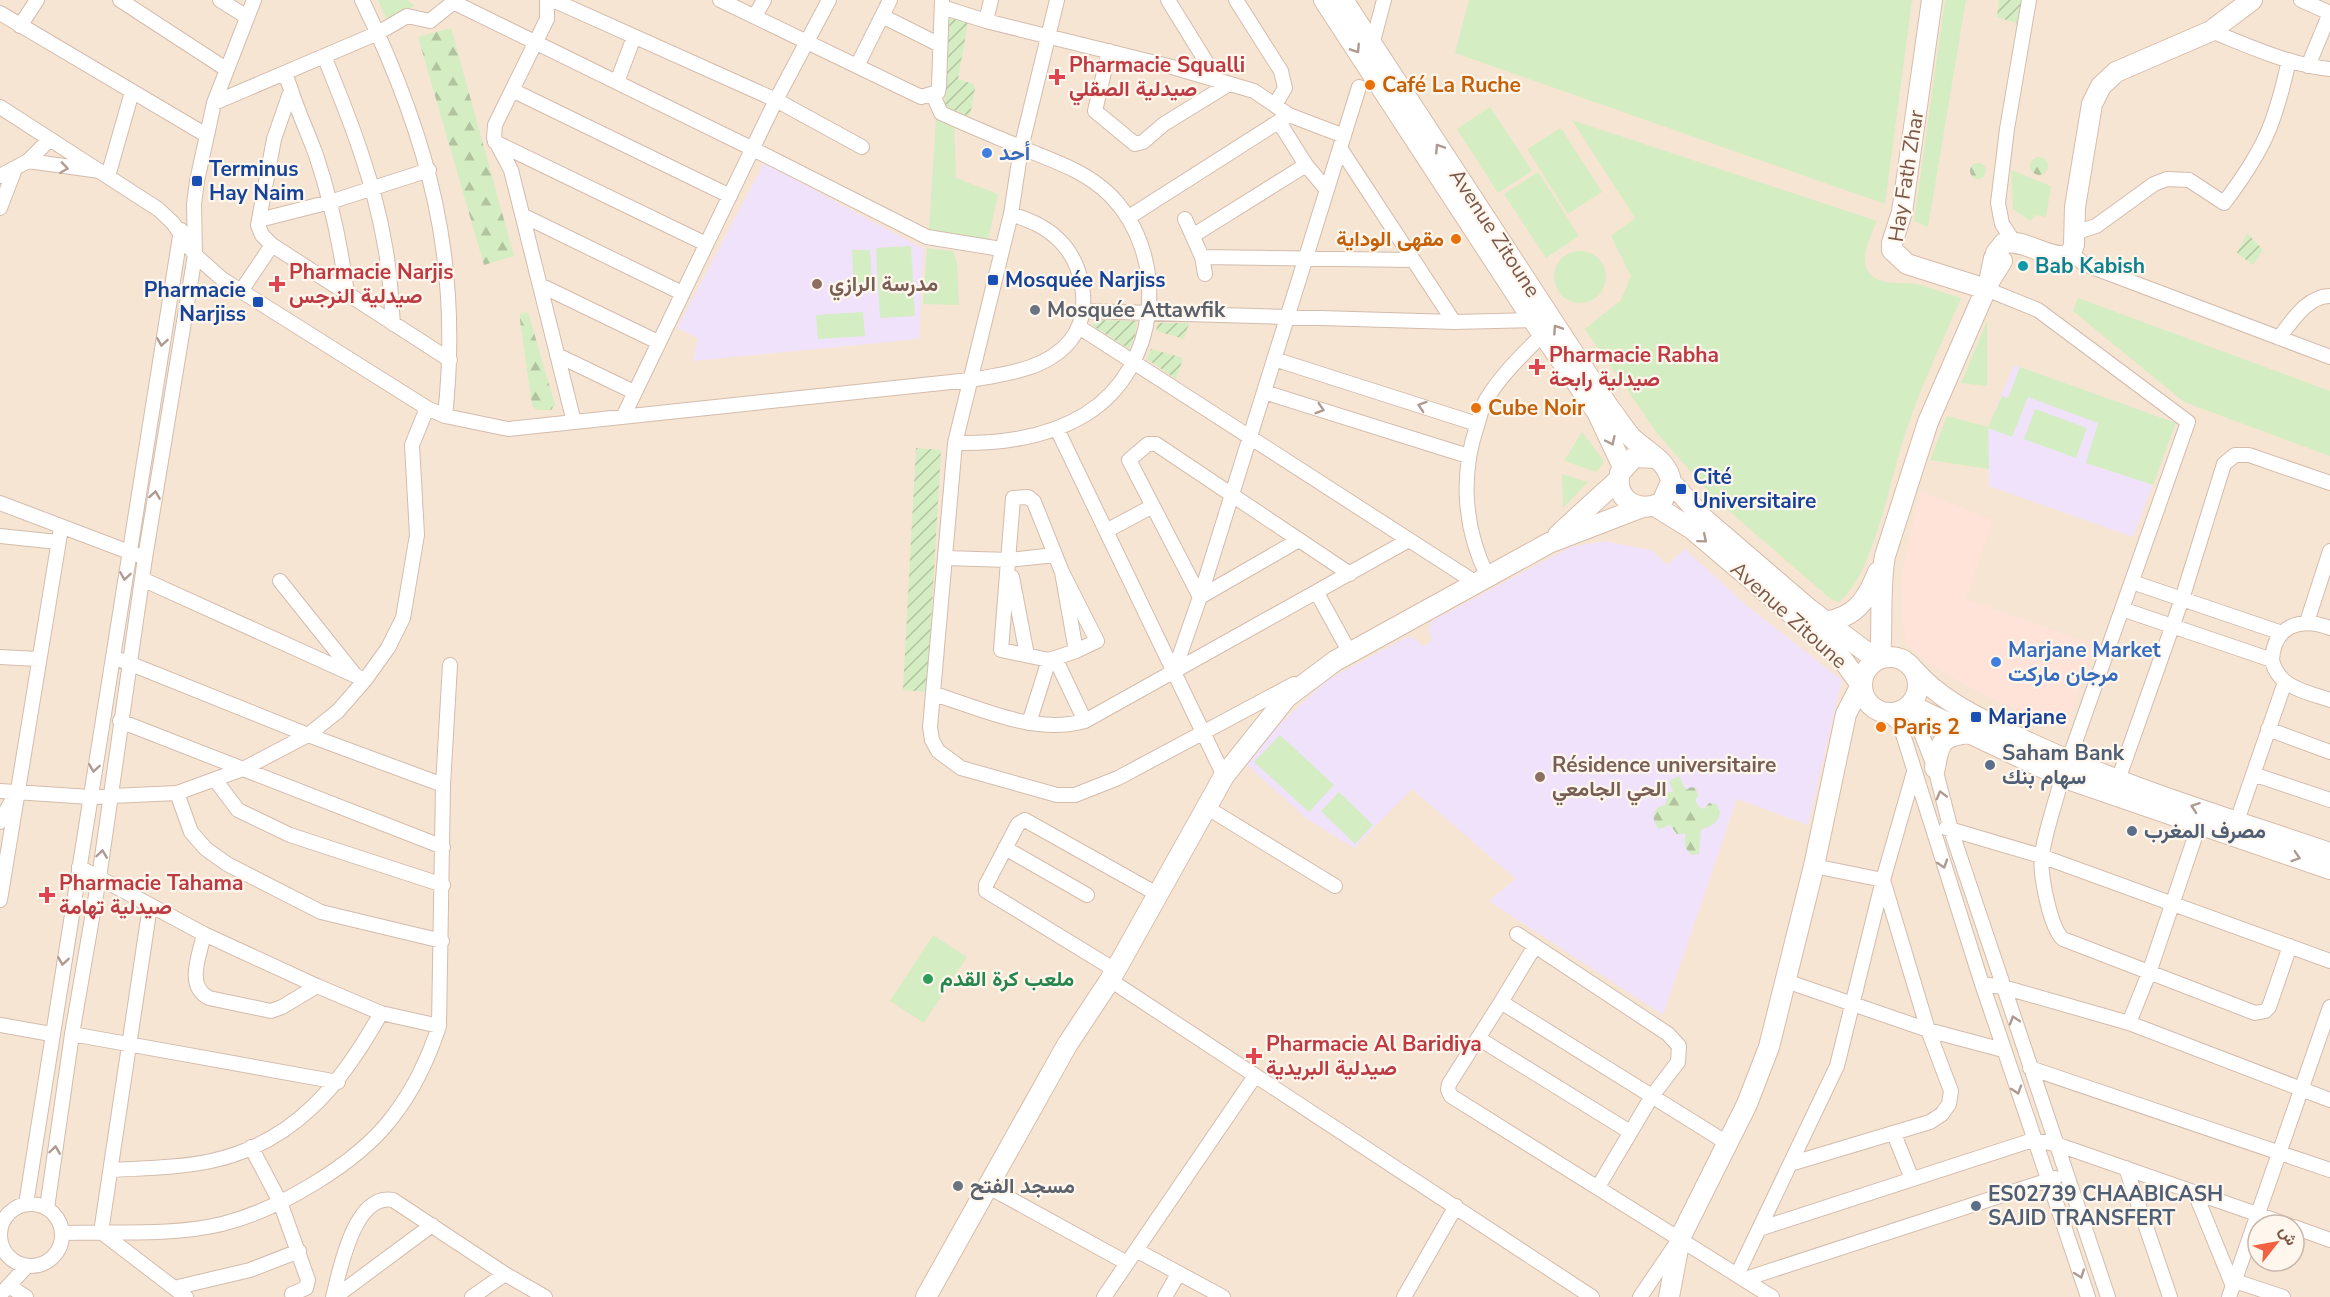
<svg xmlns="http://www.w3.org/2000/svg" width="2330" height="1297" viewBox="0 0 2330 1297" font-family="'Nunito Sans',Vazirmatn,sans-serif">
  <defs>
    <pattern id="forest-firs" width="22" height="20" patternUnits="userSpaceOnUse" patternTransform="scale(1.5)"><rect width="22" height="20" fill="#d5edc2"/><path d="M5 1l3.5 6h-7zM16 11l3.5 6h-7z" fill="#b2c3a0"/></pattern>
    <pattern id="garden-furrows" width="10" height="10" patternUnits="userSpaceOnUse" patternTransform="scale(1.5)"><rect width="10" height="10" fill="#d5edc2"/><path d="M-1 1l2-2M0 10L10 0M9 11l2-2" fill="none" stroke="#b2c3a0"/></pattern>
  </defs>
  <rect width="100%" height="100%" fill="#fef3e5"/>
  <path fill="#f6e5d3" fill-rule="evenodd" d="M0 0H2330V1297H0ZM2258 1225H2294V1261H2258Z"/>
  <path fill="#ffe2d8" d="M1920 491 1993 520 1965 599 2094 644 2067 728 2046 725 1982 694 1927 663 1906 644 1902 620 1903 568Z"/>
  <path fill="#f0e2fb" d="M764 163 924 249 919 339 693 361 698 338 677 328Z
    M2014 365 2176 423 2133 537 1989 486 1988 427Z
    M1605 541 1653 551 1667 565 1685 549 1746 605 1842 680 1808 825 1737 799 1663 1015 1489 901 1516 879 1412 789 1354 848 1307 819 1247 765 1259 747 1288 716 1327 680 1407 637 1414 638 1424 647 1432 640 1428 629 1432 621 1570 547Z"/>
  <path fill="#d5edc2" d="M378 0H408L415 6 387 20Z
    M1469 0H1912L1885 204 1455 53Z
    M1945 0H1966L1928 227 1914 221Z
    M1490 107 1532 171 1498 193 1457 129Z
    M936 118 954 125 956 178 998 194 988 240 929 229Z
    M1572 120 1877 221C1869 239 1852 272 1882 281 1893 284 1905 282 1915 284 1931 287 1946 294 1961 298 1943 340 1923 382 1908 425 1892 469 1874 576 1839 602L1832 600 1715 499 1657 433 1585 329 1621 300 1631 276 1611 236 1635 218Z
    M1561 128 1602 192 1568 214 1527 149Z
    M2011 170 2051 186 2046 217 2036 215 2030 221 2013 209Z
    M1538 172 1579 236 1546 258 1504 194Z
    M911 246 915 316 880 318 876 248Z
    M927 248 953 251 957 263 959 305 923 304Z
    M852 250H870L872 286 854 287Z
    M1554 277a26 26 0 1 1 52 0a26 26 0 1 1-52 0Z
    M2078 298 2330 391V456L2184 402 2073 311Z
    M863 312 865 336 818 339 816 315Z
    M1987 321V386L1961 383Z
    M2020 367 2176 423 2153 485 2086 463 2098 423 2028 397 2012 437 1988 428 1989 469 1930 460 1947 416 1988 427 2002 396 2008 398Z
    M2035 409 2087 428 2076 458 2024 439Z
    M1582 432 1604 461 1597 472 1564 461Z
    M1562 474 1588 482 1563 508Z
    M1280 735 1334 785 1309 812 1254 762Z
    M1339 792 1373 825 1355 844 1321 811Z
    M933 935 967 957 924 1023 890 1001Z"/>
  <path fill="url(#forest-firs)" d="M451 28 514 256 484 265 418 37Z
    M2030 166a9 9 0 1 1 18 0a9 9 0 1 1-18 0Z
    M1970 171a8 8 0 1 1 16 0a8 8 0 1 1-16 0Z
    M528 312 555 405 551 410H536L532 405 520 320V314Z
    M1679 776 1686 790 1691 787 1696 788 1698 797 1695 800 1699 807 1704 809 1709 803 1717 804 1720 813C1717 824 1712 826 1701 829L1699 854 1692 855C1684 848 1683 844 1686 834H1677L1670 825 1659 829C1653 821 1651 816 1658 807L1665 805 1668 792H1673L1669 781Z"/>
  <path fill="url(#garden-furrows)" d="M1999 0H2023L2019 24 1997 17Z
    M950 18 968 22 958 79 973 84 975 88 970 115 968 116 945 106 947 20Z
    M2247 233 2263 250 2253 265 2237 253Z
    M1095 320 1137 321 1135 336 1129 349 1093 326Z
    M1158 323H1189L1184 339 1156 331Z
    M1151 349 1183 358 1176 379 1147 359Z
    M916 448 941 450 927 692 903 690Z"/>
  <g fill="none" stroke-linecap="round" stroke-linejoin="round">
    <g stroke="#d4bcad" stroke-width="16">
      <path id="street" d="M120 0 226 69
        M220 0 247 17
        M362 0C429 139 462 261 445 416
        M547 0V19L495 125 494 138 511 170 574 422
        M553 0 776 100 862 147
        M720 0 921 97 938 92 939 86 942 0
        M1057 0 1021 148 1011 214 955 443 930 727 932 740 938 751 961 768 1057 795H1075L1118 778 1294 684
        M1168 0 1218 81
        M1236 0 1281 71 1285 88 1275 105
        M2301 0 2330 13
        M453 2 753 149 927 237 1001 249
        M942 7 986 21 1172 67 1254 91 1289 115 1344 136
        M0 13 206 135
        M755 16 764 0
        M882 16 940 45
        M986 21 991 0
        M20 26 37 0
        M2211 31C2249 46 2289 65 2330 69
        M1372 45 1384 0
        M1109 51 1095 111 1135 144 1143 142 1164 124 1229 84
        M324 56C349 117 374 180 385 246 390 271 391 298 393 324
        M857 66 890 0
        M2308 66 2330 13
        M617 82 634 37
        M291 90C298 112 308 133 316 155 331 200 341 247 347 294
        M512 90 730 196
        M933 95 941 113C967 125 994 136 1020 147 1053 161 1085 170 1111 196 1170 257 1160 368 1086 414 1047 438 1000 444 955 443
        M214 103 378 33 407 16 430 21 456 0
        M0 107 158 209 173 223 195 255 222 279 427 408 445 416 508 429 970 380C1005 374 1046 370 1070 341 1093 313 1084 264 1059 240 1045 226 1029 220 1011 214
        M1279 122 1306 165 1327 190
        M495 142 706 244
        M1340 148 1454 322
        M28 161 100 171
        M0 176 28 161 49 140
        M108 176 132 92
        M0 208 15 169
        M522 215 682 293
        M1129 217 1289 115
        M1185 219 1202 257 1205 274
        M259 220 330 202 429 170
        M2074 233 2096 226 2154 184 2167 179 2189 180 2224 203C2264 150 2275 124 2289 60
        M1194 235 1306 165
        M2014 242 2002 224 1998 203 2007 129 2029 0
        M272 245 450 360
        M2071 253 2084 264 2330 357
        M1202 257 1412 260
        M540 285 658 342
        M1986 289 2038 310 2188 422 2068 762
        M241 291 272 245 262 235 258 225 274 139 291 90 285 73
        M1083 311 1454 322 1533 320
        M1079 327 1476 583
        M2279 338C2292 321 2307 296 2330 296
        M557 355 634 392
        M1274 359 1477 424
        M1264 392 1468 456
        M623 417 776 100 829 0
        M1057 429 1224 776
        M0 503 137 555
        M1106 531 1151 507
        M0 536 58 542
        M1299 540 1200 597 1129 460 1148 444H1156L1350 574
        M945 558 1009 560 1055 555
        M1062 572 1097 641 1076 651 1049 660 1001 650 1013 498 1028 497 1034 502 1062 572 1076 651
        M1012 577 1027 655
        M1488 577C1464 530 1460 476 1477 426 1480 417 1481 408 1486 400 1501 375 1522 355 1543 334
        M142 579 365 680
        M280 581 355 675
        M2132 582 2282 633
        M1317 593 1350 653
        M2122 609 2272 660C2278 688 2307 692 2330 700
        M2307 622 2330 551
        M0 657 38 659
        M1055 658 1085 721
        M121 660 308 735 443 785
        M2272 660C2274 625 2301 617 2330 628
        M1174 672 1200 597 1359 87
        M934 694C983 709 1034 735 1085 721L1409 540
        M1910 705 1935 768 1951 830 2108 1297
        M1887 713 1899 724 1902 731 1982 984 2088 1297
        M120 721 443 847
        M1029 723 1049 660
        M2268 729 2330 752
        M2253 774 2330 800
        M2062 777C2056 802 2046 828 2042 854 2039 871 2050 928 2063 939L2255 1013 2265 1011 2269 1007 2290 946
        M2118 780 2182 599 2224 464 2235 455H2249L2330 483
        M216 781 238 810 290 835 443 885
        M0 791 90 797 177 793 243 769 308 735 338 711 365 680 388 648 403 618 417 535 412 445 427 408
        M177 793 191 832 206 849 227 864 321 912 442 941
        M1206 807 1335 886
        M2237 821 2285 682
        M0 822 11 802
        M1946 828 2041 856 2330 961
        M1005 848 1087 895
        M79 867 204 934 317 986 381 1013 439 1026
        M0 900 61 528
        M150 906 101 1232 186 1297
        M204 934C200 954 185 986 209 998L271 1011 282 1007 317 986
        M1517 934 1668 1034 1679 1046 1678 1062 1652 1096 1598 1187
        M1115 970 986 891V885L1018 824 1025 820 1157 894
        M1110 980 1592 1297
        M1786 981 1928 1030 2003 1050
        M1982 984 2003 987 2129 1023 2330 1100
        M1501 1002 1535 946
        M2129 1023 2149 973 2199 825
        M0 1025 51 1034
        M72 1034 338 1082
        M1478 1038 1630 1132
        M2030 1068 2330 1170
        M1894 1134 1912 1179
        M1727 1143 1501 1002 1449 1084 1448 1090 1451 1096 1772 1297
        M251 1147 280 1202 308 1280 306 1288 292 1294
        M1790 1164 1930 1122 1942 1114 1949 1104 1951 1091 1928 1030 1883 880 1814 866
        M2126 1168 2170 1297
        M111 1170C145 1168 178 1168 211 1161 295 1143 342 1083 381 1013
        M987 1186 1127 1263
        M2195 1193 2233 1286
        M26 1204 181 230
        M0 1235a31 31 0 1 1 62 0a31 31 0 1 1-62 0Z
        M47 1208 72 1034 99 878 145 558 195 255 194 204 197 181 214 103 254 0
        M2294 1227 2330 1240
        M1759 1229 2033 1140 2056 1144 2288 1225
        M62 1233C113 1231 173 1236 222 1224 278 1210 355 1165 391 1119 413 1091 428 1060 439 1026L443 785 450 665
        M1136 1250 1223 1297
        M1737 1275 1837 1066 1883 880 1914 772
        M1745 1279 2055 1178
        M2235 1281 2283 1297
        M9 1286 26 1297
        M174 1288 250 1270 299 1251
        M0 1295 27 1266
        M333 1297C340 1270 354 1193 393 1200L505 1274 545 1297
        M335 1297 432 1225
        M472 1297 505 1274
        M1104 1297 1255 1076
        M1165 1297 1178 1274
        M1404 1297 1456 1206
        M1640 1297 1676 1244
        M2229 1297 2330 1007"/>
    </g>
    <g stroke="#d7bcaa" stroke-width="22">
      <path id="secondary" d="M1324 0 1533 320 1597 412 1623 467
        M1343 0 1608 406C1616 416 1622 427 1631 437 1646 452 1668 460 1671 482L1662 502C1640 515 1613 500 1620 473L1634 457 1656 458
        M1932 0 1902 212 1892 243V250L1907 264 1986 289
        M1996 253 2004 243C2026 238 2055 265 2071 253L2074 245 2075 207 2092 104 2101 86 2116 72 2211 31 2252 0
        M1994 258 1989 282 2002 261
        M1671 482 1702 517 1809 609 1877 660
        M1655 506 1692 529 1827 644 1843 660 1861 685
        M1558 535 1618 480
        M1825 622C1856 617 1867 600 1878 572
        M1862 685a28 28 0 1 1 56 0a28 28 0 1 1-56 0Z
        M1880 658C1883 624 1879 589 1885 556L1928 422 1989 282
        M1913 669C1942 702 1977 717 2015 736 2116 785 2224 817 2330 853
        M1910 705 2062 777 2330 869
        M1935 768C1939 741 1943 735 1971 733
        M926 1297 1067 1045 1110 980 1224 776 1287 697 1335 661 1549 543 1640 508
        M1669 1297 1680 1238 1747 1104 1769 1047 1814 866 1846 714 1861 685"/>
    </g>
    <use href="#street" stroke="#fff" stroke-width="14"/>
    <use href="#secondary" stroke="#fff" stroke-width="20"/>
  </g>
  <defs><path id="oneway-chevron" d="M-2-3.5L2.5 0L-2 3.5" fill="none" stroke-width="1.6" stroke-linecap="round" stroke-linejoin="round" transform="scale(1.5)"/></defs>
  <g stroke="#af9a91">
    <use href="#oneway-chevron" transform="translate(1356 49) rotate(57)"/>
    <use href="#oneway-chevron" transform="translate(1439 148) rotate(-123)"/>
    <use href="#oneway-chevron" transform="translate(64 168) rotate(8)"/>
    <use href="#oneway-chevron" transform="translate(1557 329) rotate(-124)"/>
    <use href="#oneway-chevron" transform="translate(162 342) rotate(99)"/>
    <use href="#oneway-chevron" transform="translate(1422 406) rotate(-162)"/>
    <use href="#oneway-chevron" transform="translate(1320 409) rotate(17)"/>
    <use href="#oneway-chevron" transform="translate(1611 441) rotate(65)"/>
    <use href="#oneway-chevron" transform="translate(155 495) rotate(-81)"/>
    <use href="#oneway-chevron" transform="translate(1703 539) rotate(40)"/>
    <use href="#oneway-chevron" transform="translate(125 576) rotate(99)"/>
    <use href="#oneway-chevron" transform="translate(94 768) rotate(99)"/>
    <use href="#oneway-chevron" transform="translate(1941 795) rotate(-105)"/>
    <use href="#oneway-chevron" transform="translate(2195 807) rotate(-161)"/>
    <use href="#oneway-chevron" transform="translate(102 854) rotate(-82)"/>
    <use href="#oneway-chevron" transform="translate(2296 857) rotate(18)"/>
    <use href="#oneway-chevron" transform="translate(1943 864) rotate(72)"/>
    <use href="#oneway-chevron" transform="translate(63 961) rotate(99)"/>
    <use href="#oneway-chevron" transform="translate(2014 1020) rotate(-108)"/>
    <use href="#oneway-chevron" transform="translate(2017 1090) rotate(72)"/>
    <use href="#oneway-chevron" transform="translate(55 1150) rotate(-82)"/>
    <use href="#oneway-chevron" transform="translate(2080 1274) rotate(70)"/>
  </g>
  <g fill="#e0444e" stroke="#fff7ed" stroke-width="2">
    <path d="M1054 68h6v6h6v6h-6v6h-6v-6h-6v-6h6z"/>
    <path d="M274 275h6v6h6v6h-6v6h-6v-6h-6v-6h6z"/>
    <path d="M1534 358h6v6h6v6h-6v6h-6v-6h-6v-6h6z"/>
    <path d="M44 886h6v6h6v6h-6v6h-6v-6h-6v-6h6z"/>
    <path d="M1251 1047h6v6h6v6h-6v6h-6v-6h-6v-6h6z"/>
  </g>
  <g fill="#e8710a" stroke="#fff7ed" stroke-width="2">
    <circle cx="1370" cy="85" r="6"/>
    <circle cx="1456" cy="239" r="6"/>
    <circle cx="1476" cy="408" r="6"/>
    <circle cx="1881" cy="727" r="6"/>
  </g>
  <g fill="#3f7fe0" stroke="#fff7ed" stroke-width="2">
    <circle cx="987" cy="153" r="6"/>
    <circle cx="1996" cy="662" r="6"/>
  </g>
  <g fill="#1a4fb4" stroke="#fff7ed" stroke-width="2">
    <rect x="191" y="175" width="12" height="12" rx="3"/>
    <rect x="987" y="274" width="12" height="12" rx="3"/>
    <rect x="252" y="296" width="12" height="12" rx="3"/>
    <rect x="1675" y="483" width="12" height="12" rx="3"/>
    <rect x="1970" y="711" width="12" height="12" rx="3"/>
  </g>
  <circle fill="#0f9aa8" stroke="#fff7ed" stroke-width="2" cx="2023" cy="266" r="6"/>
  <g fill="#8d6e63" stroke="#fff7ed" stroke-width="2">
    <circle cx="817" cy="284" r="6"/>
    <circle cx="1540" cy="777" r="6"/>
  </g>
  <g fill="#6b7280" stroke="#fff7ed" stroke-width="2">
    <circle cx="1035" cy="310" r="6"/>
    <circle cx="958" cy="1186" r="6"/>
  </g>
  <g fill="#5c6f8a" stroke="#fff7ed" stroke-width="2">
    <circle cx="1990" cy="765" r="6"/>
    <circle cx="2132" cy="831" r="6"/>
    <circle cx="1976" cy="1206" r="6"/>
  </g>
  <circle fill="#2e9e5b" stroke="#fff7ed" stroke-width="2" cx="928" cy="979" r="6"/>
  <g text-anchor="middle" stroke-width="4.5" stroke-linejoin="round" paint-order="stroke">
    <g font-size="21" font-weight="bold" fill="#be3a42" stroke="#fff7ed" text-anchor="start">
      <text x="1069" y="72">Pharmacie Squalli<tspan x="1069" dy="24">صيدلية الصقلي</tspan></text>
      <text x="289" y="279">Pharmacie Narjis<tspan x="289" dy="24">صيدلية النرجس</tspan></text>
      <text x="1549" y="362">Pharmacie Rabha<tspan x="1549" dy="24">صيدلية رابحة</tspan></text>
      <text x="59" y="890">Pharmacie Tahama<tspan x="59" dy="24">صيدلية تهامة</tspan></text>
      <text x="1266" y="1051">Pharmacie Al Baridiya<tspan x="1266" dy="24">صيدلية البريدية</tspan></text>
    </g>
    <g font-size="21" font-weight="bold" fill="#c56008" stroke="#fff7ed" text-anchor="start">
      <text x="1382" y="92">Café La Ruche</text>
      <text x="1444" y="246" text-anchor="end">مقهى الوداية</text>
      <text x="1488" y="415">Cube Noir</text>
      <text x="1893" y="734">Paris 2</text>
    </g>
    <g font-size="21" font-weight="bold" fill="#366cbe" stroke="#fff7ed" text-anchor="start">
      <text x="999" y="160">أحد</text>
      <text x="2008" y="657">Marjane Market<tspan x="2008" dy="24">مرجان ماركت</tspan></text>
    </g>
    <g font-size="21" font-weight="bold" fill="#164399" stroke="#fff7ed" text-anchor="start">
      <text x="209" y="176">Terminus<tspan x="209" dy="24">Hay Naim</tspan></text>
      <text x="1005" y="287">Mosquée Narjiss</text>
      <text x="246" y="297" text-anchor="end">Pharmacie<tspan x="246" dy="24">Narjiss</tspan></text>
      <text x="1693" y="484">Cité<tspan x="1693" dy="24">Universitaire</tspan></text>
      <text x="1988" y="724">Marjane</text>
    </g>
    <g font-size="21" fill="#7a5748" stroke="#fff7ed">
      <text transform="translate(1906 176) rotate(-81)" y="7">Hay Fath Zhar</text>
      <text transform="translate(1495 233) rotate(57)" y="7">Avenue Zitoune</text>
      <text transform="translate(1789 615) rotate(42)" y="7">Avenue Zitoune</text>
    </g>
    <g font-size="21" font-weight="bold" fill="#0d838f" stroke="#fff7ed" text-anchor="start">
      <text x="2035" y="273">Bab Kabish</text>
    </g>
    <g font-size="21" font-weight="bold" fill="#785e54" stroke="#fff7ed" text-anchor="start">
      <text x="829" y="291">مدرسة الرازي</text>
      <text x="1552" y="772">Résidence universitaire<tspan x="1552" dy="24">الحي الجامعي</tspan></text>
    </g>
    <g font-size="21" font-weight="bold" fill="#5b616d" stroke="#fff7ed" text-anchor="start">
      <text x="1047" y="317">Mosquée Attawfik</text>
      <text x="970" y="1193">مسجد الفتح</text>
    </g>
    <g font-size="21" font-weight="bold" fill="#4e5e75" stroke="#fff7ed" text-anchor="start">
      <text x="2002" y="760">Saham Bank<tspan x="2002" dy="24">سهام بنك</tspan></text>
      <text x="2144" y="838">مصرف المغرب</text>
      <text x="1988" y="1201">ES02739 CHAABICASH<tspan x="1988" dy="24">SAJID TRANSFERT</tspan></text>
    </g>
    <g font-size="21" font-weight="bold" fill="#27864d" stroke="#fff7ed" text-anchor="start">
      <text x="940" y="986">ملعب كرة القدم</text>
    </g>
  </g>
  <g transform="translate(2276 1243) rotate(59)"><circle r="28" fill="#fff7ed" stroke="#cab7ab" stroke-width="1.5"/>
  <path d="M0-4.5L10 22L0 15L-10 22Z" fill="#f26141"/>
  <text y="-9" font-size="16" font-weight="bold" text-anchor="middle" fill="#7a5748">ش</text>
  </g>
</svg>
